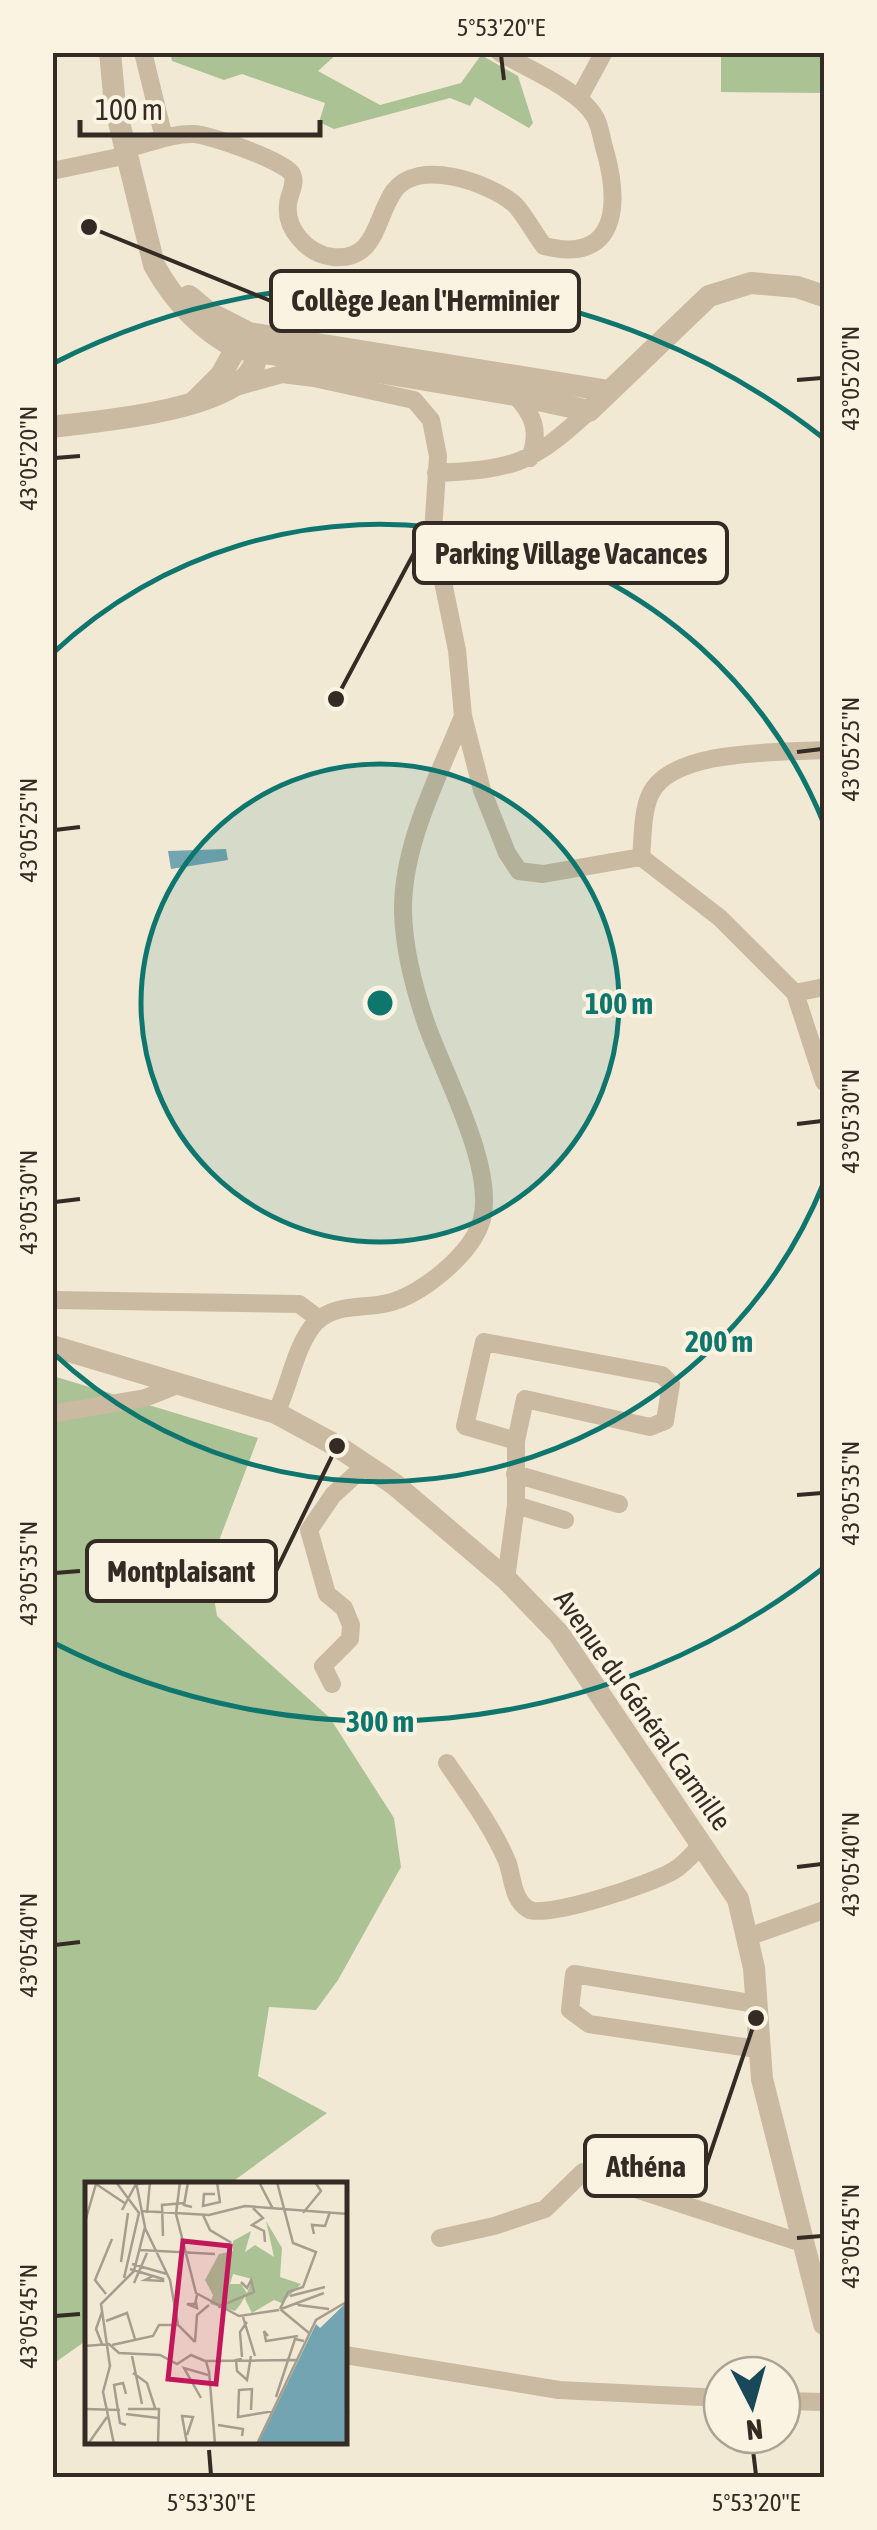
<svg xmlns="http://www.w3.org/2000/svg" width="877" height="2530" viewBox="0 0 877 2530" font-family="'Asap Condensed',sans-serif">
  <rect width="100%" height="100%" fill="#f2e9d5"/>
  <path fill="#abc295" d="M311 52 313 56 338 53 318 71 380 105 461 83 481 55 518 76 533 123 529 128 475 97 470 106 450 98 334 129 319 122 325 103 242 74 224 80 172 61 170 53Z
    M721 53H824V93L721 92Z
    M53 1376 258 1438 209 1567 217 1616 330 1718 394 1818 401 1867 338 1980 316 2010 269 2007 258 2076 327 2113 228 2185H88L87 2340 53 2364Z"/>
  <path fill="#73a4b1" d="M226 849 228 860 171 869 168 851Z"/>
  <g fill="none" stroke-linecap="round" stroke-linejoin="round">
    <path stroke="#cabaa1" stroke-width="18" d="M143 52 164 138
      M579 98 604 52
      M127 148C149 144 171 133 194 134 210 135 285 161 292 174 297 184 289 193 288 204 285 229 307 254 333 257 377 261 375 218 394 191 418 158 487 182 513 203 522 210 535 235 544 246 616 264 620 207 606 154 602 143 601 127 595 117 580 90 526 68 499 52
      M52 171 128 155
      M239 386 282 374 314 378 414 400 431 420 438 456 433 533 457 650 463 716 482 790 507 853 519 871 543 874 641 857 720 918 795 993 824 1082
      M515 395C534 415 540 431 530 458
      M436 473C514 469 530 465 589 411
      M641 857C643 838 642 813 650 795 671 748 780 753 824 750
      M795 993 824 987
      M52 1300 299 1304 319 1319
      M276 1413C290 1385 295 1345 316 1322 336 1303 364 1309 388 1303 422 1295 473 1253 482 1219 495 1166 444 1075 426 1023 414 988 404 949 403 912 402 844 438 778 463 716
      M52 1414 145 1398 180 1384
      M515 1474 619 1504
      M516 1505 565 1520
      M506 1579 516 1505V1441L525 1399 650 1427 665 1421 671 1384 662 1375 484 1342 465 1426 516 1441
      M332 1684 323 1666 350 1639 351 1625 344 1608 327 1594 309 1530 333 1495 366 1465
      M447 1763C468 1794 492 1826 507 1861 513 1877 512 1899 528 1909 545 1920 653 1883 673 1871 684 1865 693 1854 701 1845
      M748 1937 824 1910
      M756 2004 574 1974 570 2010 589 2024 757 2049
      M440 2238 494 2226 545 2209 583 2172 805 2244
      M345 2355 559 2390 722 2398
      M782 2401 824 2402"/>
    <path stroke="#cabaa1" stroke-width="22" d="M110 52 115 106 154 265C174 301 200 329 236 348L515 395 589 411 709 296 751 283 797 287 824 296
      M189 296 208 312 249 333 609 391
      M193 403 221 375 236 348 247 345
      M52 427C92 421 288 409 252 337
      M52 1346 276 1413 337 1446 394 1484 506 1579 559 1634 738 1899 754 1968 762 2079 824 2324"/>
  </g>
  <path fill="none" stroke="#342c24" stroke-width="4" d="M501 55 504 80M797 380 822 378M55 458 80 456M797 752 822 749M55 830 80 827M797 1124 822 1121M55 1202 80 1199M797 1495 822 1493M55 1573 80 1571M797 1867 822 1864M55 1945 80 1942M797 2238 822 2236M55 2316 80 2314M209 2450 211 2475M753 2450 756 2475"/>
  <circle cx="380" cy="1003" r="239" fill="#0f766e" fill-opacity=".12"/>
  <g fill="none" stroke="#0f766e" stroke-width="5">
    <circle cx="380" cy="1003" r="239"/>
    <path d="M824 1182A479 479 0 0 1 53 1353M53 653A479 479 0 0 1 824 824"/>
    <path d="M822 1569A718 718 0 0 1 54 1643M54 363A718 718 0 0 1 822 437"/>
  </g>
  <g text-anchor="middle" stroke-width="8" stroke-linejoin="round" paint-order="stroke">
    <g font-size="28" fill="#342c24" stroke="#faf3e1">
      <text transform="translate(643 1710) rotate(55)" y="10">Avenue du Général Carmille</text>
    </g>
  </g>
  <g transform="translate(85 2182)">
    <rect width="262" height="262" fill="#f2e9d5"/>
    <path d="M181 39 197 66 195 95 216 102 197 121 189 118 167 131 160 117 167 97 148 92 145 102H156L162 111 155 123 150 129 125 122 128 113 120 98 134 72 148 69V59L166 49 160 70 170 63 189 75Z" fill="#abc295"/>
    <path d="M262 120V262H173L231 142 235 146Z" fill="#73a4b1"/>
    <path fill="none" stroke="#73a4b1" stroke-width="5" d="M244 246 237 149 263 143M226 262 263 229"/>
    <path fill="none" stroke="#a69d8e" stroke-width="2.5" d="M8 0 41 22M31 0 54 31 39 96M95 0 91 32 111 111 154 134 194 128M103 0 99 23 107 25M174 0 188 27M192 0 208 61 231 70 218 105 203 110 195 127M130 12H119L118 24 135 20 132 0M168 26 178 36 167 43 179 49 180 60M37 28 51 2 80 0M57 29 124 33 160 24 263 32M62 31 65 0M218 31 236 9 230 0M118 33 125 48 145 60 141 64M0 40 11 2M60 46 85 98 93 143 110 160M229 52 227 43 240 44 245 30M78 54 77 23 100 21M55 68 130 72M36 80 43 31M47 82 82 92M45 87 68 94 78 97V99L60 98 68 94M49 101 62 71M21 112 10 98 27 57M205 114 240 105M111 120 112 126 102 122H110L112 113M213 123 244 127M133 125 169 110 166 98 162 106 156 100M195 127 224 151M196 127 239 111M158 135 170 174M21 139 42 131 50 157M183 154 179 149 181 159 213 154M110 160 112 133 124 123M17 162 11 147 17 130M27 163 68 154 74 143H93M0 164 24 162 34 171 75 173 92 182 106 173 120 179M47 174 57 222M157 175 155 150 162 140M157 177 151 178 152 189 162 198 166 174M124 189 130 262M124 190 121 179 211 178M48 191 62 201 70 226M154 207 153 235 189 229M154 208 167 207 166 228M41 212 38 201 29 203 35 241 41 243M191 215 210 157 219 159M116 216 99 186 123 193M0 227 35 228M43 227H74L73 262M41 232 73 236M133 243 158 247 157 254M102 253 108 235 97 234 102 262M3 262 22 235M29 262 18 210 25 184 16 122 49 89 60 45 51 0M172 262 231 138 263 119"/>
    <path fill="#c2185b" fill-opacity="0.15" stroke="#c2185b" stroke-width="5" d="M98 59 145 64 131 202 83 197Z"/>
    <rect width="262" height="262" fill="none" stroke="#342c24" stroke-width="5"/>
  </g>
  <circle cx="380" cy="1003" r="15" fill="#0f766e" stroke="#faf3e1" stroke-width="5"/>
  <g font-size="30" text-anchor="middle" font-weight="bold" fill="#0f766e" stroke="#faf3e1" stroke-width="8" stroke-linejoin="round" paint-order="stroke">
    <text x="619" y="1014">100 m</text>
    <text x="719" y="1352">200 m</text>
    <text x="380" y="1732">300 m</text>
  </g>
  <path fill="none" stroke="#342c24" stroke-width="4" d="M89 227L271 301M336 699L414 553M337 1446L276 1571M756 2018L706 2166"/>
  <g fill="#342c24" stroke="#faf3e1" stroke-width="4">
    <circle cx="89" cy="227" r="10"/>
    <circle cx="336" cy="699" r="10"/>
    <circle cx="337" cy="1446" r="10"/>
    <circle cx="756" cy="2018" r="10"/>
  </g>
  <g fill="#faf3e1" stroke="#342c24" stroke-width="4">
    <rect x="271" y="271" width="308" height="60" rx="10"/>
    <rect x="414" y="523" width="313" height="60" rx="10"/>
    <rect x="87" y="1541" width="189" height="60" rx="10"/>
    <rect x="585" y="2136" width="121" height="60" rx="10"/>
  </g>
  <g font-size="30" text-anchor="middle" font-weight="bold" fill="#342c24">
    <text x="425" y="311">Collège Jean l'Herminier</text>
    <text x="571" y="564">Parking Village Vacances</text>
    <text x="181" y="1582">Montplaisant</text>
    <text x="646" y="2177">Athéna</text>
  </g>
  <rect width="877" height="2530" fill="none" stroke="#faf3e1" stroke-width="110"/>
  <g transform="translate(752 2405) rotate(174)"><circle r="48" fill="#faf3e1" stroke="#aba395" stroke-width="2.5"/>
  <path d="M0-8L18 38L0 25L-18 38Z" fill="#184958"/>
  <text y="-15" font-size="28" font-weight="bold" text-anchor="middle" fill="#342c24">N</text>
  </g>
  <path d="M80 120v15h240v-15" fill="none" stroke="#342c24" stroke-width="5"/>
  <text x="95" y="120" font-size="30" fill="#342c24" stroke="#faf3e1" stroke-width="8" paint-order="stroke">100 m</text>
  <rect x="55" y="55" width="767" height="2420" fill="none" stroke="#342c24" stroke-width="4"/>
  <g font-size="25" text-anchor="middle" fill="#342c24">
    <text x="501" y="36">5°53'20"E</text>
    <text transform="translate(850 378) rotate(-90)" y="9">43°05'20"N</text>
    <text transform="translate(28 458) rotate(-90)" y="9">43°05'20"N</text>
    <text transform="translate(850 749) rotate(-90)" y="9">43°05'25"N</text>
    <text transform="translate(28 830) rotate(-90)" y="9">43°05'25"N</text>
    <text transform="translate(850 1121) rotate(-90)" y="9">43°05'30"N</text>
    <text transform="translate(28 1202) rotate(-90)" y="9">43°05'30"N</text>
    <text transform="translate(850 1493) rotate(-90)" y="9">43°05'35"N</text>
    <text transform="translate(28 1573) rotate(-90)" y="9">43°05'35"N</text>
    <text transform="translate(850 1864) rotate(-90)" y="9">43°05'40"N</text>
    <text transform="translate(28 1945) rotate(-90)" y="9">43°05'40"N</text>
    <text transform="translate(850 2236) rotate(-90)" y="9">43°05'45"N</text>
    <text transform="translate(28 2316) rotate(-90)" y="9">43°05'45"N</text>
    <text x="211" y="2511">5°53'30"E</text>
    <text x="756" y="2511">5°53'20"E</text>
  </g>
</svg>
